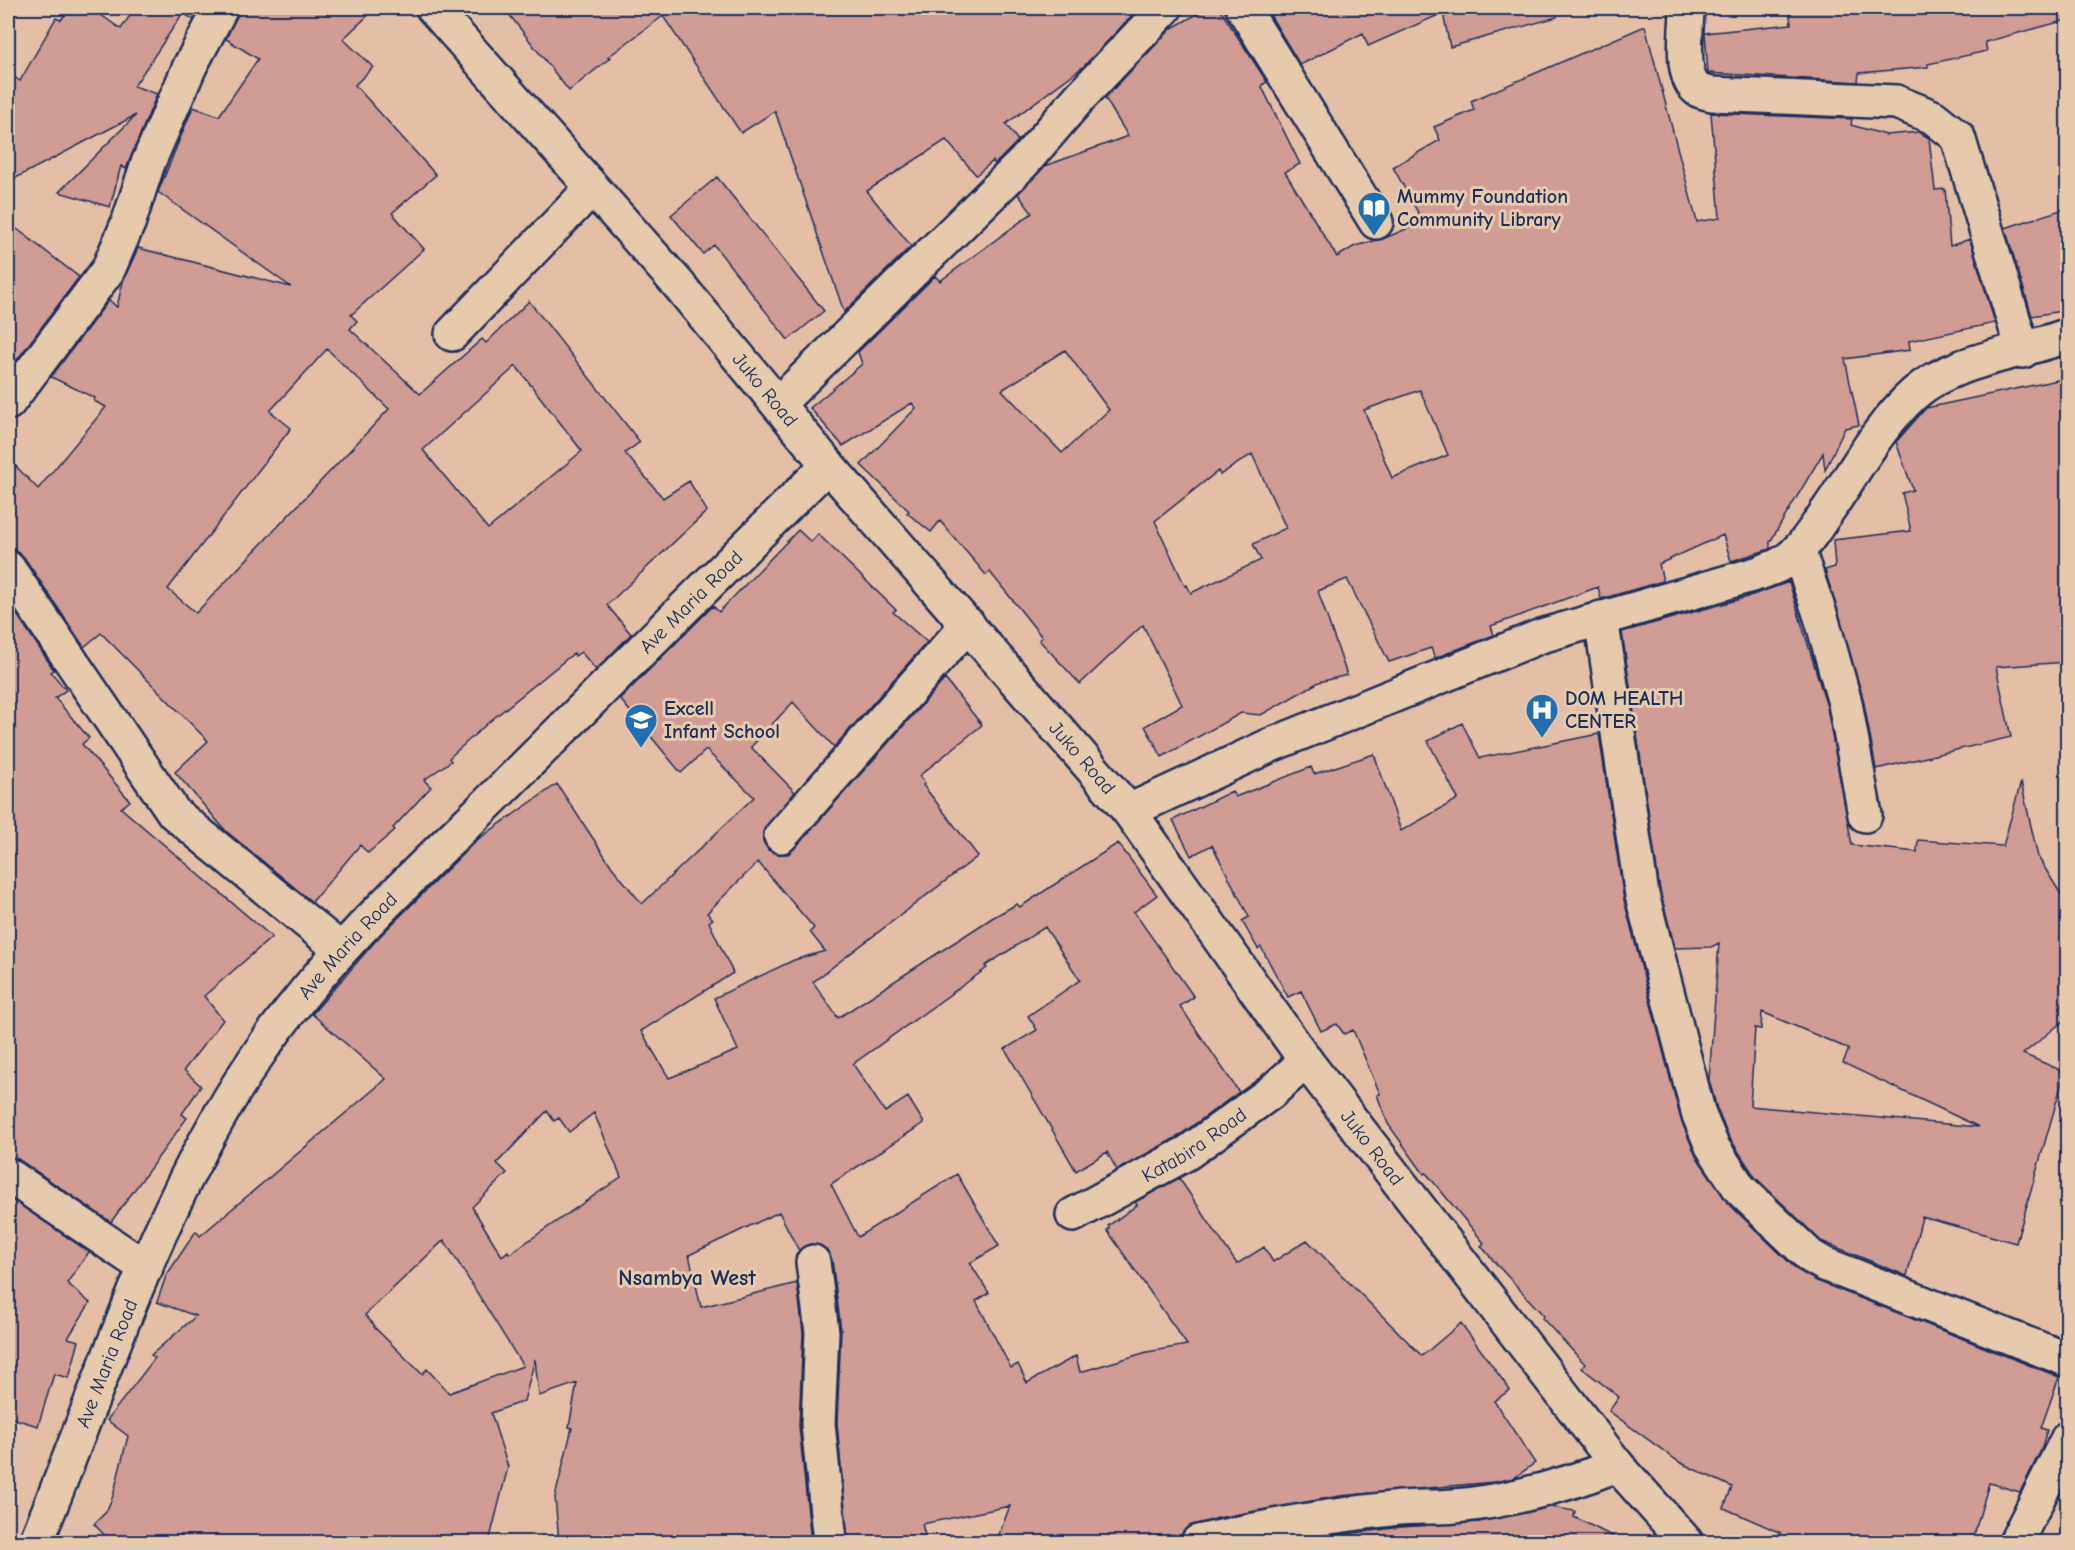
<svg xmlns="http://www.w3.org/2000/svg" width="2075" height="1550" viewBox="0 0 2075 1550" font-family="'Comic Neue',sans-serif">
  <rect width="100%" height="100%" fill="#e4bfa8"/>
  <filter id="ink" filterUnits="userSpaceOnUse"><feTurbulence type="fractalNoise" baseFrequency=".0167" numOctaves="2"/><feDisplacementMap in="SourceGraphic" scale="12" xChannelSelector="R" yChannelSelector="G"/><feConvolveMatrix kernelMatrix="1 2 1 2 8 2 1 2 1" color-interpolation-filters="sRGB"/></filter>
  <g filter="url(#ink)">
    <path fill="#cf9c96" stroke="#1b2f5e" stroke-width="1.5" fill-rule="evenodd" d="M70 8H91L121 29 135 8H200L194 20 183 13 134 86 157 94 126 169 121 166 110 207 59 192 136 115 8 182V73L20 81 56 18 61 20Z
      M240 8H376L343 39 373 67 355 85 436 175 392 213 424 249 351 315 357 321 350 329 420 394 482 339 486 343 529 301 640 442 625 453 663 498 689 481 707 511 607 605 631 634 596 670 581 652 575 656 574 653 489 722 449 758 451 761 424 780 431 787 393 828 395 830 368 853 360 845 312 902 226 831 175 772 208 741 101 633 84 647 24 557 17 551 8 549V458L38 489 106 407 94 401 95 398 51 377 109 300 117 307 123 281 138 248 291 287 158 192 193 107 219 116 258 59 226 39ZM327 349 389 409 196 613 168 589 291 428 270 411ZM516 366 582 451 488 529 423 450Z
      M504 8H1139L1084 66 1006 124 1018 141 995 164 993 161 976 175 946 140 867 191 911 246 844 312 775 111 741 133 663 16 608 57 610 58 569 91Z
      M1208 8H1219L1267 82 1262 85V87L1300 164 1285 172 1337 257 1355 246 1385 238 1423 222 1393 167 1440 140 1434 127 1474 110 1471 101 1645 26 1697 222 1720 218 1711 113 1852 119 1851 125 1886 135 1919 132 1929 138 1935 190 1945 189 1950 246 1970 239 1995 323 1909 341 1910 350 1845 359 1859 425 1845 428 1825 470 1823 453 1770 542V549L1731 561 1723 535 1659 564 1663 581 1601 599 1598 587 1491 626 1494 635 1435 658 1431 648 1389 662 1347 579 1318 591 1347 675 1319 682 1261 715 1241 713 1162 757 1145 726 1182 705 1143 625 1080 684 1039 640 1042 637 990 572 986 575 940 521 931 532 907 513 909 511 861 465 916 408 912 403 843 446 810 408 862 364 858 352 935 276 940 281 1032 213 1018 194 1045 166 1128 136 1105 98 1172 28ZM1065 350 1109 410 1062 453 1002 390ZM1420 390 1448 455 1392 478 1364 410ZM1252 454 1286 528 1253 544 1261 560 1191 593 1187 585 1185 586 1155 521 1218 471 1220 475Z
      M1286 8H1556L1557 17 1450 47 1443 13 1368 46 1363 33 1300 65 1270 15Z
      M1789 8H2067V20L1985 42 1987 51 1928 64V67L1859 73 1858 82 1708 73 1705 33 1791 24Z
      M717 177 824 311 788 340 714 245 703 254 671 215Z
      M2067 208V310L2032 316 2005 228Z
      M8 222 79 277 17 360 8 355Z
      M2067 378V662L1996 667 2011 737 1876 769 1863 698 1825 570 1835 567 1833 540 1911 531 1902 493 1913 490 1896 442 1926 408Z
      M798 530 811 542 818 534 896 610 893 612 927 642 834 747 793 702 751 747 795 792 763 832V841L768 850 778 854H788L795 848 945 679 982 725 919 776 925 783 923 785 978 856 813 982 838 1018 992 918 1017 904 1020 907 1118 843 1157 895 1134 912 1194 997 1180 1006 1239 1092 1177 1137 1117 1170 1107 1152 1076 1171 1005 1049 1037 1030 1028 1016 1080 980 1045 927 985 966 987 968 853 1064 885 1112 908 1097 924 1123 831 1184 858 1237 957 1174 999 1246 970 1263 989 1293 976 1301 1011 1368 1018 1364 1027 1383 1076 1356 1080 1372 1147 1352 1187 1345 1107 1230 1110 1229 1108 1226 1137 1205 1135 1202 1179 1178 1237 1264 1264 1247 1273 1262 1307 1240 1422 1356 1461 1323 1510 1390 1494 1401 1535 1463 1514 1478 1494 1482 1340 1496 1218 1518 1186 1528 1180 1542H996L1010 1506 922 1524 927 1542H848L837 1423 841 1330 832 1260 827 1250 820 1245 810 1244 799 1251 779 1212 689 1255 701 1307 797 1283 803 1333 799 1426 811 1542H559L555 1497 572 1428 569 1427 577 1383 539 1396 535 1359 524 1401 491 1413 508 1467 489 1542H111L94 1524 106 1512 113 1496 128 1436 107 1420 155 1358 151 1355 196 1316 157 1302 166 1276 196 1231 200 1236 386 1079 312 1014 379 937 477 840 557 784 612 867 642 904 754 797 706 750 681 773 620 699 713 606 719 612ZM758 862 814 928 810 932 825 951 794 960 714 998 738 1050 669 1078 641 1031 733 973 709 922 713 919 707 913ZM547 1111 554 1121 559 1118 569 1132 594 1113 621 1177 509 1254 508 1251 502 1256 472 1207 507 1173 497 1163ZM444 1240 523 1366 449 1393 427 1369 422 1374 374 1327 375 1326 365 1315Z
      M1789 582 1827 707 1852 845 1917 852 1918 840 2003 846 2021 782 2038 857 2067 904V1018L2023 1054 2065 1072 2016 1243 1922 1217 1907 1276 1821 1241 1755 1177 1729 1137 1717 1109 1709 1080 1719 943 1711 947 1675 948 1660 891 1622 632 1744 598ZM1762 1012 1849 1049 1843 1063 1979 1127 1750 1106 1755 1028 1761 1029Z
      M8 601 54 670 51 672 66 690 55 698 89 738 82 744 130 801 121 808 272 937 204 996 223 1020 184 1070 201 1086 182 1114 187 1118 111 1222 18 1159 8 1157Z
      M1462 723 1480 758 1599 734 1624 900 1681 1120 1696 1156 1727 1202 1797 1270 1815 1280 2059 1377 2041 1428 2047 1430 2041 1450 2020 1492 1989 1483 1972 1542H1774L1781 1533 1724 1508 1732 1487 1679 1462 1609 1411 1619 1397 1582 1368 1585 1364 1542 1318 1544 1316 1500 1268 1481 1246 1484 1243 1426 1173 1424 1174 1388 1124 1377 1095 1380 1094 1353 1030 1344 1034 1337 1024 1321 1031 1301 991 1288 997 1261 947 1258 949 1242 921 1249 917 1212 845 1191 856 1173 820 1232 791 1235 797 1311 767 1314 774 1374 754 1401 831 1458 799 1428 741Z
      M8 1197 89 1252 67 1283 90 1303 68 1338 79 1341 69 1378 54 1374 38 1426 8 1417Z
      M1551 1507 1575 1511 1574 1517 1624 1542H1289L1401 1527 1479 1522Z"/>
    <g fill="none" stroke-linecap="round" stroke-linejoin="round">
      <g stroke="#1b2f5e" stroke-width="38">
        <g id="minor">
          <path id="s1" d="M433 8 678 284 828 465 1129 811 1306 1061 1617 1465 1686 1542"/>
          <path d="M1243 8 1376 222"/>
          <path d="M1687 8C1687 28 1679 77 1698 90 1701 92 1708 93 1712 94L1896 102 1933 117 1958 137 2023 351"/>
          <path d="M452 334 592 188"/>
          <path d="M8 403 108 270 129 221 148 163 190 66 221 8"/>
          <path d="M778 404 1024 162 1080 97 1165 8"/>
          <path d="M1798 550 1822 620 1845 703 1865 815"/>
          <path d="M8 568 174 813 340 949"/>
          <path d="M1601 618 1642 895 1699 1115 1712 1146 1740 1189 1810 1256 1824 1264 2068 1360"/>
          <path d="M1129 811 1271 745 1541 636 1759 573C1767 570 1777 567 1784 562 1802 551 1816 527 1828 510 1855 471 1879 425 1915 393 1954 359 2020 354 2068 335"/>
          <path d="M781 836 968 624"/>
          <path d="M8 1175 146 1268"/>
          <path id="s2" d="M1073 1215 1187 1153 1270 1093 1306 1061"/>
          <path d="M813 1262 822 1332 818 1424 830 1542"/>
          <path id="s3" d="M36 1542C103 1380 156 1206 255 1059 320 962 406 883 489 802 602 690 715 578 828 465"/>
          <path d="M1198 1542C1262 1527 1326 1516 1391 1509 1412 1506 1434 1508 1455 1506 1512 1501 1564 1486 1617 1465"/>
          <path d="M2016 1542 2068 1438"/>
        </g>
      </g>
      <use href="#minor" stroke="#e6caad" stroke-width="33"/>
    </g>
  </g>
  <defs>
    <g id="library-pin" transform="scale(1.725)"><path d="M0 17L-7.5 6A9.5 9.5 0 1 1 7.5 6Z" fill="#1f6fb2" stroke="#e6caad"/><path d="M-6-4Q-3-5.5-.7-3.5V5Q-3 3-6 4ZM6-4Q3-5.5 .7-3.5V5Q3 3 6 4Z" fill="#fff"/></g>
    <g id="hospital-pin" transform="scale(1.725)"><path d="M0 17L-7.5 6A9.5 9.5 0 1 1 7.5 6Z" fill="#1f6fb2" stroke="#e6caad"/><path d="M-5-5h3v3.5h4V-5h3V5h-3V1.5h-4V5h-3Z" fill="#fff"/></g>
    <g id="school-pin" transform="scale(1.725)"><path d="M0 17L-7.5 6A9.5 9.5 0 1 1 7.5 6Z" fill="#1f6fb2" stroke="#e6caad"/><path d="M0-5L7-2L0 1L-7-2ZM-4 1L0 2.5L4 1V4Q0 6-4 4Z" fill="#fff"/></g>
  </defs>
  <g fill-rule="evenodd">
    <use href="#library-pin" x="1374" y="208"/>
    <use href="#hospital-pin" x="1542" y="710"/>
    <use href="#school-pin" x="641" y="720"/>
  </g>
  <g text-anchor="middle" stroke-width="6" stroke-linejoin="round" paint-order="stroke">
    <g font-size="20" font-weight="bold" fill="#1b2f5e" stroke="#e6caad" text-anchor="start">
      <text x="1397" y="203">Mummy Foundation<tspan x="1397" dy="23">Community Library</tspan></text>
      <text x="1565" y="705">DOM HEALTH<tspan x="1565" dy="23">CENTER</tspan></text>
      <text x="664" y="715">Excell<tspan x="664" dy="23">Infant School</tspan></text>
    </g>
    <g font-size="20" fill="#1b2f5e" stroke="#e6caad">
      <text dy="7" stroke="none"><textPath href="#s1" startOffset="506">Juko Road</textPath></text>
      <text dy="7" stroke="none"><textPath href="#s3" startOffset="1164">Ave Maria Road</textPath></text>
      <text dy="7" stroke="none"><textPath href="#s1" startOffset="992">Juko Road</textPath></text>
      <text dy="7" stroke="none"><textPath href="#s3" startOffset="678">Ave Maria Road</textPath></text>
      <text dy="7" stroke="none"><textPath href="#s2" startOffset="140">Katabira Road</textPath></text>
      <text dy="7" stroke="none"><textPath href="#s1" startOffset="1478">Juko Road</textPath></text>
      <text dy="7" stroke="none"><textPath href="#s3" startOffset="192">Ave Maria Road</textPath></text>
    </g>
    <g font-size="22" font-weight="bold" fill="#1b2f5e" stroke="#e6caad">
      <text x="687" y="1285">Nsambya West</text>
    </g>
  </g>
  <rect width="2075" height="1550" fill="none" stroke="#e6caad" stroke-width="30"/>
  <rect x="15" y="15" width="2045" height="1520" fill="none" stroke="#1b2f5e" stroke-width="2" filter="url(#ink)"/>
</svg>
